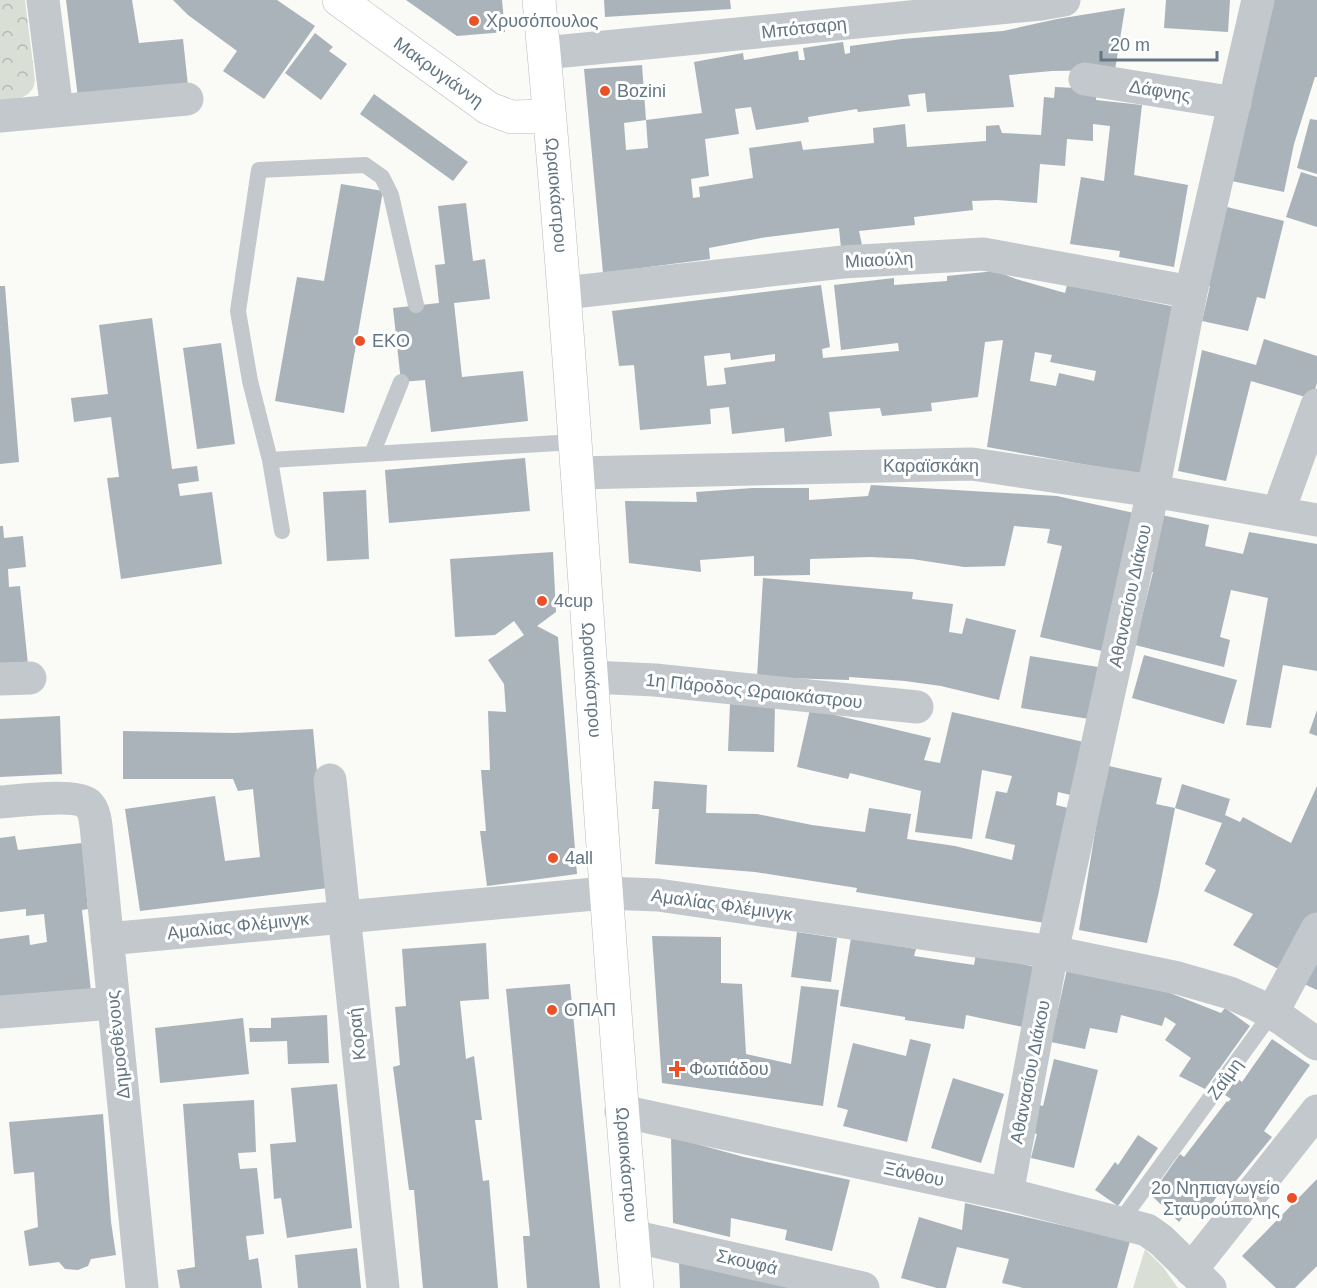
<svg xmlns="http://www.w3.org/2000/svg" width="1317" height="1288" viewBox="0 0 1317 1288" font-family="Helvetica,sans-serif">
  <defs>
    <pattern id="forest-crowns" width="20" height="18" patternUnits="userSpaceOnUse" patternTransform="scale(1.5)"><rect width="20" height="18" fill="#dadfd6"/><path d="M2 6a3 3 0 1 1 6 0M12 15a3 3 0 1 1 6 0" fill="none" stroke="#b4b9b3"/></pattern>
  </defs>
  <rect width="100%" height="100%" fill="#fafaf7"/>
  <path fill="#dadfd6" d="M1145 1249 1163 1267 1178 1288H1133Z"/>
  <path fill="url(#forest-crowns)" d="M0 0H25L35 80C33 99 16 99 0 101Z"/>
  <path fill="#a9b3b9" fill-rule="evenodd" d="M66 0H132L139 43 183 39 188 86 78 98Z
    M173 0H277L315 26 264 99 223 71 237 51 188 15Z
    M406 0H502L505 32 457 36Z
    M604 0H730L731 9 605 17Z
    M1166 0H1230L1228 32 1164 28Z
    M1267 0H1317V77H1315L1294 144 1284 192 1227 180Z
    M1125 8 1115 70 1052 71 1009 75 1014 107 927 112 925 93 908 95 910 106 858 112 857 109 808 117 809 122 756 130 751 107 735 109 739 134 705 139 709 176 691 179 693 198 700 197 699 187 753 178 749 148 801 141 803 150 874 143 873 128 905 124 907 147 986 141V126L999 125 1002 133 1041 135 1044 97 1054 98 1055 87 1097 89 1096 100 1142 105 1134 175 1188 185 1174 267 1119 257 1120 251 1070 244 1081 177 1104 181 1110 126 1093 124V141L1067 139 1065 166 1040 164 1037 203 997 200 972 201 973 210 914 217 915 225 859 231 862 245 841 248 839 228 761 238 709 248 710 259 603 273 584 69 642 65 646 120 624 123 626 150 648 148 646 120 702 113 694 62 743 53 744 60 798 51 799 60H805L803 48 843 42 845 54 850 53V46L902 39 1003 31 1057 19Z
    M315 33 333 47 329 51 347 64 321 100 285 73Z
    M374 94 468 162 453 181 360 114Z
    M1310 119 1317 120V174L1297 168Z
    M1301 172 1317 177V227L1286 217Z
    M341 184 383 191 344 413 275 401 297 277 324 281Z
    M466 203 473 261 485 259 490 299 454 303 462 377 523 371 528 421 431 432 425 380 401 382 393 308 439 303 435 265 445 264 438 206Z
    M1223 206 1284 221 1265 299 1257 297 1248 331 1202 321 1210 286 1204 284Z
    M995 271 1016 279 1065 293 1067 285 1176 307 1143 475 987 447 1003 340 985 342 978 397 931 403 932 411 882 416 880 408 829 412 832 436 785 442 784 428 732 434 729 407 710 409 711 424 640 430 634 365 619 366 612 311 821 285 830 347 822 349 823 358 899 351 898 343 841 350 834 285 894 278V285L947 281V276ZM1035 352 1052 355 1050 362 1096 371 1094 381 1059 373 1056 386 1030 381ZM730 353 731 360 775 354V361L724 368 726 384 707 386 704 356Z
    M0 286H5L19 462 0 464Z
    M152 318 172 469 197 466 199 481 178 484 180 496 212 492 222 564 121 579 107 478 119 477 111 417 74 422 71 398 108 394 99 325Z
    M1264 339 1317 356V383L1312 399 1251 381 1226 481 1178 471 1202 350 1256 365Z
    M221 343 235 444 197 449 183 348Z
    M525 458 530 511 389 523 385 470Z
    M871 485 1057 496 1134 513 1102 651 1040 637 1062 546 1047 543 1050 529 1014 526 1005 566 964 567 912 559 870 557 810 559V575L754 576V556L700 560 701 572 629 563 625 501 697 502 696 492 753 488H809V500L868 496Z
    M366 490 369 559 327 561 323 492Z
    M1157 514 1209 525 1205 546 1243 554 1249 532 1317 544V671L1283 665 1271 728 1246 725 1268 598 1231 590 1220 637 1230 640 1224 667 1135 645 1153 572 1145 571Z
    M0 526H3L4 538 23 536 26 567 8 569 9 587 20 586 28 665 0 668Z
    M553 552 556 612 537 626 558 637 577 874 487 886 480 831H486L481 770H490L488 711 506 712 504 684 488 660 524 635 514 621 495 635 455 637 450 559Z
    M763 578 913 592 912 599 953 604 949 632 962 634 966 618 1016 630 999 700 941 686 905 681 849 677V680L757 677Z
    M1144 655 1237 680 1224 724 1132 698Z
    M1030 656 1098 667 1089 719 1021 708Z
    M730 704 775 705 774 752 728 751Z
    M810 709 931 738 924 760 940 763 952 712 1088 743 1075 796 1058 792 1056 805 1068 808 1045 923 856 892 857 888 755 872 655 864 659 809H652L654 781 707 785 706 813 757 814 812 825 865 832 869 808 911 814 907 839 955 846 1012 860 1015 845 985 838 996 791 1007 793 1012 776 982 770 972 839 915 832 921 791 850 773 848 779 797 767Z
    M1317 710V736L1309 733Z
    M60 716 62 774 0 777V719Z
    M313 729 328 888 140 911 125 809 215 796 225 861 260 857 253 789 238 791 233 779H123V731L234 733Z
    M1109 766 1162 778 1156 804 1175 808 1182 784 1230 799 1225 815 1240 822 1243 817 1291 843 1317 786V913L1284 972 1233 945 1253 914 1204 891 1216 870 1205 864 1222 823 1175 808 1159 891 1147 943 1079 930 1098 814Z
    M15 836 18 850 82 843 88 909 82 910 91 991 0 1001V939L29 935 30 945 47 942 44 914 26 916V909L0 912V838Z
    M797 932 837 938 831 982 791 977Z
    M652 936 721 937V983L742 984 746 1054 791 1064 801 986 839 990 823 1106 662 1083Z
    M851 938 916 949 914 956 974 965 976 954 1036 967 1023 1027 966 1015 964 1029 905 1020V1017L840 1006Z
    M486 943 489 999 460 1001 466 1059 474 1056 482 1120H475L483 1181 489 1180 498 1288H423L414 1190H409L393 1067 400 1065 395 1007 406 1006 402 949Z
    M1317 954V990L1304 984Z
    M1067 969 1170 993 1221 1013 1225 1008 1250 1026 1205 1089 1179 1076 1191 1058 1165 1040 1176 1024 1165 1017 1162 1026 1121 1015 1117 1033 1090 1028 1085 1049 1051 1042Z
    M570 984 600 1288H527L523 1236H530L506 989Z
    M327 1015 329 1063 288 1064 287 1041 250 1042 249 1028H271V1018Z
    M243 1018 249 1074 160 1083 155 1028Z
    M910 1039 931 1044 907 1142 843 1126 848 1110 837 1107 853 1043 906 1056Z
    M1272 1039 1310 1065 1264 1131 1272 1137 1231 1187 1225 1184 1204 1216 1191 1207 1179 1222 1151 1195 1180 1154 1184 1157 1227 1101 1228 1102 1231 1099 1225 1095 1237 1078 1242 1082Z
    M1054 1059 1098 1070 1074 1168 1031 1158 1037 1134 1029 1132 1036 1104 1043 1106 1044 1102Z
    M953 1078 1004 1094 981 1163 931 1148Z
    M337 1084 352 1228 287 1238 281 1198 274 1199 270 1144 296 1142 291 1088Z
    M254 1100 256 1152 238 1153 240 1169 257 1168 264 1234 246 1236 249 1260 258 1258 262 1288H180L177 1270 195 1267 183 1104Z
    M103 1114 111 1222 116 1255 91 1259 88 1266 78 1270 65 1269 59 1262 29 1266 24 1231 38 1227 34 1172 14 1174 9 1122Z
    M1138 1135 1158 1148 1118 1206 1095 1190 1115 1162 1118 1165Z
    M671 1137 744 1157 850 1180 832 1251 785 1240 787 1230 731 1218 730 1237 673 1223Z
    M1317 1179V1266L1295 1288H1276L1242 1256Z
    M965 1203 1130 1241 1117 1288H1023L1002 1283 1009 1259 957 1247 946 1288H937L901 1278 919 1217 962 1230Z
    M357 1248 361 1288H298L295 1255Z
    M679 1263 829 1288H680Z"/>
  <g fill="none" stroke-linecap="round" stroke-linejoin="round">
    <g stroke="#b5bcc1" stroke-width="34">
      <g id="secondary">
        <path id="s1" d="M339 0 488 108 511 117 549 116"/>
        <path id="s2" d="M539 0C580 429 599 859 637 1288"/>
      </g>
    </g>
    <path stroke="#c3c8cc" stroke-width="16" d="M372 454 401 382
      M270 460 575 442
      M282 531 270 460 250 381 238 311 259 170 365 165 382 177 391 195 416 305
      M1120 1222 1272 1013"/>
    <path stroke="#c3c8cc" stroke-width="33" d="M43 0 57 111
      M544 53 1041 4 1064 0
      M1085 79 1235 103
      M0 116 187 99
      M564 293 843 262 983 254 1191 292
      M577 473 972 464 1153 491 1317 520
      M1278 513 1317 405
      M592 677 655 680 917 707
      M0 679 30 678
      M330 780 383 1288
      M0 802C18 801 74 793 88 804 97 812 96 833 98 844L142 1288
      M107 939 605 893 658 895 1052 952 1178 978 1230 993 1255 1004 1282 1019 1317 1044
      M0 1012 113 1003
      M1272 1013 1317 929
      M621 1111 1007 1194 1147 1230 1161 1240 1210 1288
      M1007 1194 1052 952 1153 491 1191 292 1258 0
      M632 1236 863 1288
      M1191 1270 1317 1111"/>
    <use href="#secondary" stroke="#fff" stroke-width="33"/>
  </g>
  <g fill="#eb5026" stroke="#fff" stroke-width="2">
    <circle cx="474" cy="21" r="6"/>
    <circle cx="605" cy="91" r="6"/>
    <circle cx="360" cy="341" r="6"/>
    <circle cx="542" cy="601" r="6"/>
    <circle cx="553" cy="858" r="6"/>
    <circle cx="552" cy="1010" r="6"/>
    <path d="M674 1060h6v6h6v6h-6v6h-6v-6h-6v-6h6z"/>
    <circle cx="1292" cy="1198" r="6"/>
  </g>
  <g text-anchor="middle" stroke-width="6" stroke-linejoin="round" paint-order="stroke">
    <g font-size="18" fill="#637684" stroke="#fff" text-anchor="start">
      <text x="486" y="27">Χρυσόπουλος</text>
      <text x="617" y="97">Bozini</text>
      <text x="372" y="347">EKO</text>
      <text x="554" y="607">4cup</text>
      <text x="565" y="864">4all</text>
      <text x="564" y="1016">ΟΠΑΠ</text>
      <text x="689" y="1075">Φωτιάδου</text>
      <text x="1280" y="1194" text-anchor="end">2ο Νηπιαγωγείο<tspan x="1280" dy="21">Σταυρούπολης</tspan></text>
    </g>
    <g font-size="18" fill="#637684" stroke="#fff">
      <text transform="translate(804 28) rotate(-6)" y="6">Μπότσαρη</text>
      <text dy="6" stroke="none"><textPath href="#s1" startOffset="123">Μακρυγιάννη</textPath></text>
      <text transform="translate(1160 91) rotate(9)" y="6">Δάφνης</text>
      <text dy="6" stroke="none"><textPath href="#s2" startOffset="196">Ωραιοκάστρου</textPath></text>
      <text transform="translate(879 260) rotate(-3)" y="6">Μιαούλη</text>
      <text x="931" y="472">Καραϊσκάκη</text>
      <text transform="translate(1130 596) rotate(-78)" y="6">Αθανασίου Διάκου</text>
      <text dy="6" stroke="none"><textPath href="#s2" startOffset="682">Ωραιοκάστρου</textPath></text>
      <text transform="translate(754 691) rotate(6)" y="6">1η Πάροδος Ωραιοκάστρου</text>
      <text transform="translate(722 905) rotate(8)" y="6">Αμαλίας Φλέμινγκ</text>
      <text transform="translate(238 926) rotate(-6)" y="6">Αμαλίας Φλέμινγκ</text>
      <text transform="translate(357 1034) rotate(-96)" y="6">Κοραή</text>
      <text transform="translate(118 1045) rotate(-96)" y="6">Δημοσθένους</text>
      <text transform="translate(1030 1072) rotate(-79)" y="6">Αθανασίου Διάκου</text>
      <text transform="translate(1225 1079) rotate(-54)" y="6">Ζαΐμη</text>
      <text dy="6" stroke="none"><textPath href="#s2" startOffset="1168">Ωραιοκάστρου</textPath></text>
      <text transform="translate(914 1174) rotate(12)" y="6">Ξάνθου</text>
      <text transform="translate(747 1262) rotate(13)" y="6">Σκουφά</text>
    </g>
  </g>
  <path d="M1101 51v9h116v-9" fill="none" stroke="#637684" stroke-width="3"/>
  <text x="1110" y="51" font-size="18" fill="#637684" stroke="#ffffff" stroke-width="4.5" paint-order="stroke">20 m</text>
</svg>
